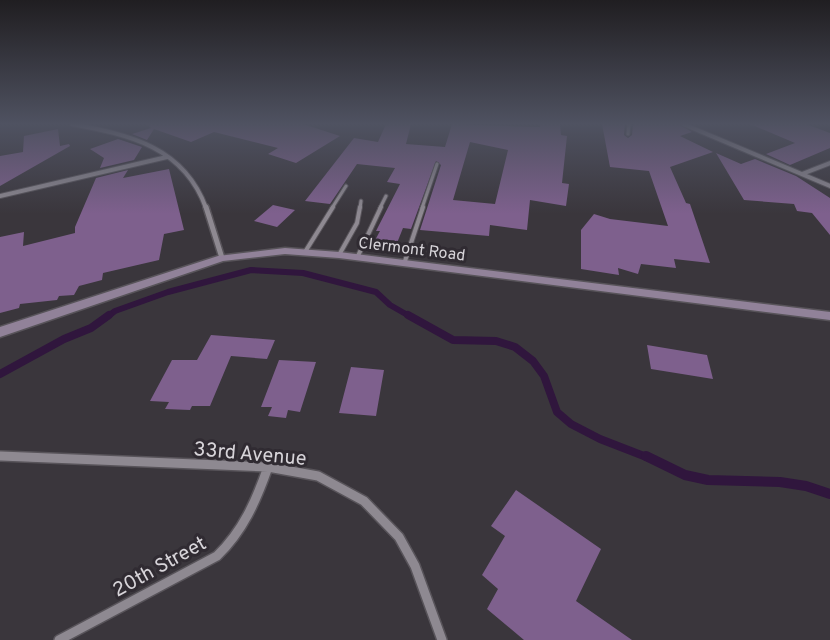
<svg xmlns="http://www.w3.org/2000/svg" width="830" height="640" viewBox="0 0 830 640" font-family="Overpass,sans-serif">
  <rect width="100%" height="100%" fill="#3a363c"/>
  <g fill="none" stroke-linecap="round" stroke-linejoin="round">
    <path stroke="#30163d" stroke-width="6" d="M107 317 115 311 168 292 251 270 303 273 376 292 390 305 411 317"/>
    <path stroke="#30163d" stroke-width="8" d="M408 315 453 340 496 341 515 347 533 361 544 376 557 412 571 424 600 439 649 458
      M0 374 64 339 91 328 109 315"/>
    <path stroke="#30163d" stroke-width="10" d="M646 456 685 475 708 480 780 482 806 486 830 494"/>
  </g>
  <path fill="#7e608d" fill-rule="evenodd" d="M147 124H303L340 136 296 163 268 154 278 148 214 132 191 142 154 129 147 140 132 134 151 128Z
    M386 124H411L406 144 445 147 452 124 540 127V124H560L561 135 567 136 562 183 569 184 566 206 530 200 527 230 490 225 489 236 420 230 441 165 436 161 411 229 403 228 395 248 373 244 380 231H376L400 184 387 182 395 168 357 164 330 204 305 201 354 138 378 142ZM470 142 508 150 495 204 453 200Z
    M602 124H625L624 135 628 138 632 135 633 124H679L692 132 680 136 713 152 670 167 686 203 690 204 710 263 674 259 676 268 641 264 638 274 618 268 619 275 581 269V230L594 214 610 219 668 226 649 171 610 167Z
    M750 124H806L830 133V148L790 165 766 154 795 143Z
    M58 129 60 146 69 144 70 146 0 186V156L23 152 24 136Z
    M118 139 142 147 134 160 100 168 104 158 90 149Z
    M716 153 741 164 755 159 796 176 830 198V235L812 213 797 211 794 204 744 200Z
    M169 169 184 230 164 234 159 260 103 273 102 280 79 286 74 295 59 296 57 300 20 304 19 308 0 313V237L24 232 23 246 75 233V227L96 178 128 170 123 178Z
    M273 205 295 210 277 227 254 221Z
    M211 335 275 340 267 359 231 356 210 406H192L190 410 165 409 169 402 150 401 172 360H197Z
    M647 345 707 355 713 379 651 369Z
    M279 360 316 362 300 412 288 410 286 418 268 416 272 407H261Z
    M351 367 384 370 376 416 339 413Z
    M516 490 601 549 576 601 632 640H524L487 609 498 589 482 575 505 536 491 526Z"/>
  <g fill="none" stroke-linecap="round" stroke-linejoin="round">
    <g stroke="#58545a" stroke-width="5">
      <path id="lane-far1" d="M628 134 629 124
        M332 208 346 186
        M360 208 361 201
        M380 208 386 196
        M422 208 437 164"/>
    </g>
    <g stroke="#58545a" stroke-width="6">
      <path id="lane" d="M305 252 333 207
        M339 255 357 223 360 207
        M357 258 381 207
        M404 264 423 207"/>
    </g>
    <g stroke="#58545a" stroke-width="6">
      <path id="street-far3" d="M72 124C130 135 184 147 206 208
        M683 124 830 186
        M802 174 830 163
        M0 196 167 157"/>
    </g>
    <g stroke="#58545a" stroke-width="8">
      <path id="street-far2" d="M206 207 222 258"/>
    </g>
    <g stroke="#58545a" stroke-width="10">
      <path id="street-far1" d="M0 456 38 458"/>
    </g>
    <g stroke="#58545a" stroke-width="12">
      <path id="street" d="M1 456 268 467 318 476 364 501 399 537 415 566 442 640
        M59 640 217 556C243 531 256 501 268 467"/>
    </g>
    <g stroke="#58545a" stroke-width="3">
      <path id="secondary" d="M285 248 339 252 830 312V320L339 258 285 254 223 261 0 337V327L218 256Z"/>
    </g>
    <use href="#lane-far1" stroke="#8e8991" stroke-width="3"/>
    <use href="#lane" stroke="#8e8991" stroke-width="4"/>
    <use href="#street-far3" stroke="#8e8991" stroke-width="4"/>
    <use href="#street-far2" stroke="#8e8991" stroke-width="5"/>
    <use href="#street-far1" stroke="#8e8991" stroke-width="7"/>
    <use href="#street" stroke="#8e8991" stroke-width="9"/>
    <use href="#secondary" fill="#918299" fill-rule="evenodd"/>
  </g>
  <linearGradient id="sky" x2="0" y2="1"><stop stop-color="#201e21"/><stop offset="0.58" stop-color="#4f5261"/><stop offset="1" stop-color="#4f5261" stop-opacity="0"/></linearGradient>
  <rect width="830" height="214" fill="url(#sky)"/>
  <g text-anchor="middle" stroke-width="6" stroke-linejoin="round" paint-order="stroke">
    <g font-size="16" fill="#d7d4d9" stroke="#302b32">
      <text transform="translate(412 248) rotate(7)" y="6">Clermont Road</text>
    </g>
    <g font-size="20" fill="#d7d4d9" stroke="#302b32">
      <text transform="translate(250 453) rotate(5)" y="7">33rd Avenue</text>
      <text transform="translate(159 566) rotate(-29)" y="7">20th Street</text>
    </g>
  </g>
</svg>
